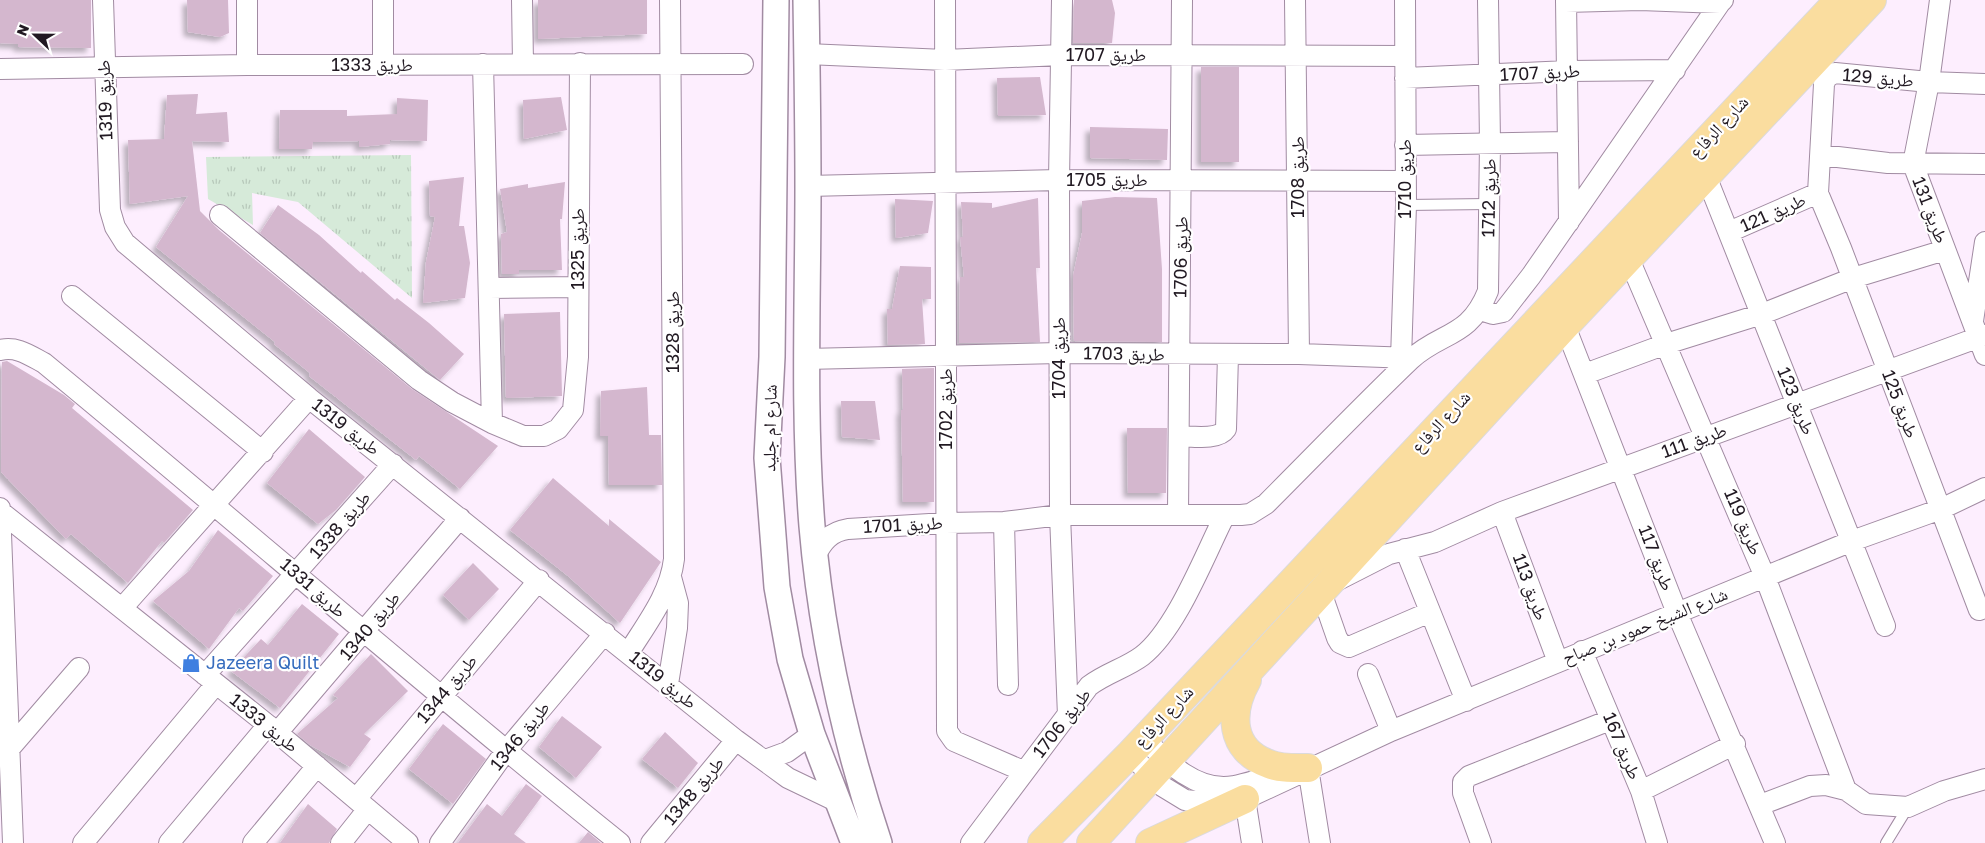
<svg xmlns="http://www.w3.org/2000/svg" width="1985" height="843" viewBox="0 0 1985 843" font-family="'Golos Text','Noto Naskh Arabic',sans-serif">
  <defs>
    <pattern id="grass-tufts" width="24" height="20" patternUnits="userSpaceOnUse" patternTransform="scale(1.25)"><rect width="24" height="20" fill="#d6ead9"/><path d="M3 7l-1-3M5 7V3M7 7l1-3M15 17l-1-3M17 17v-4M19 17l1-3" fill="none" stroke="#b7c8ba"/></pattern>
    <filter id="shadow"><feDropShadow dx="-4.5" dy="4.5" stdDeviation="2.5" flood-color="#0004"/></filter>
  </defs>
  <rect width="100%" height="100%" fill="#fdeefe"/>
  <path fill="url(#grass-tufts)" d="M411 155 412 298 298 202 252 193 253 225 208 199 206 157Z"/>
  <path fill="#d4b7ce" filter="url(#shadow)" d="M0 0H91V48L18 47V44L0 43Z
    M187 0H228L229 33 220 37 188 32Z
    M538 0H647V34L538 39Z
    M1074 0H1112L1115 13 1112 43H1073Z
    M1201 67H1239V162H1201Z
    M1040 77 1046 115 998 116 997 78Z
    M198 94 196 114 227 112 229 142 192 141 200 211 219 230 412 389 498 446 460 489 419 456 416 460 309 376 310 373 274 344 275 342 156 247 188 196 130 204 128 140 164 139 167 95Z
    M561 97 567 130 524 139 523 100Z
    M397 98 428 100 427 141 390 140V144L359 147V141L313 142 312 149H279L280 110H347V116L397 114Z
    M1090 127 1168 129 1167 160 1090 158Z
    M464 177 459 226H464L470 263 465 298 423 303 426 262 435 217 430 216 429 181Z
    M565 182 562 219H560L562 270H519V274H502L501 234 507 232 500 189 528 184V188Z
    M1115 197 1157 198 1162 269V342L1074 341 1073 276 1082 233V201Z
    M1038 198 1040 268H1036L1040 342 959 343 960 277H964L960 237H963L961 202 992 203V208Z
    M895 199 933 201 928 233 896 238Z
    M278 205 319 235 361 273 362 271 395 300 397 298 429 323 464 354 440 380 260 233Z
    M900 266 931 267V299H922L925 344 888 345 887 309H892Z
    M560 312 562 396 506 398 504 314Z
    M7 361 64 395 75 404 72 408 193 510 164 543 162 541 128 583 71 534 66 539 1 472 2 362Z
    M934 368V502H903L901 410H903L902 369Z
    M647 387 649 435H661L662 485H609L608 436H600L601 391Z
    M841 401H875L880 440 842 437Z
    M1127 428H1167L1166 493H1128Z
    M309 429 365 477 336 510 318 524 267 483Z
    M553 478 609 526V519L661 562 620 623 568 576 510 530Z
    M218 530 273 576 243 611 239 608 209 649 153 601 189 571Z
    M473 563 499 589 469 620 443 595Z
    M302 604 339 634 280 708 231 671 261 639 268 645Z
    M371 654 408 691 364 734 371 739 350 767 310 745 297 734 338 698 333 695Z
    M562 716 602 747 576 778 539 747Z
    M443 724 486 759 453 804 409 769Z
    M665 732 698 763 678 788 642 759Z
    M526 784 542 796 514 834 526 843H458L487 804 502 816Z
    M308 804 337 829 329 843H280Z
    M588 832 601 843H579Z"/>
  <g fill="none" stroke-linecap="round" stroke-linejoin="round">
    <g stroke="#a18ba2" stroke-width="12">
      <path id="service" d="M1406 205 1488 204
        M1886 843 1908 807"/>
    </g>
    <g stroke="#a18ba2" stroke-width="22">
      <path id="minor" d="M103 0 110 210 115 227 125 243 309 398 736 740 788 778 838 802
        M247 0V65
        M522 0 523 63
        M945 0 947 731 954 741 1023 771
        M1062 0 1059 180 1060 515 1068 716
        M1295 0 1299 354
        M1566 0 1569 222
        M1940 0 1929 82 1913 164 1985 355
        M1566 2 1640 0 1720 3 1723 0
        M807 54 945 60 1061 55 1405 56
        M483 64 492 423
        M383 65V0
        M0 69 247 65 743 64
        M1405 78 1568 71 1675 70
        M1985 84 1929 82 1835 73 1827 77 1824 84 1818 193 1841 248 1979 610 1985 608
        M1405 145 1568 142
        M1821 155 1888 163 1985 164
        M1706 176 1885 626
        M808 186 1059 180 1405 181
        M220 215 419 380 452 402 492 423 523 436H544L558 429 573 410 578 357 580 63
        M1729 232 1818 193
        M1629 259 1765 577 1846 790
        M489 288 578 287
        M72 296 263 452
        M1480 310 1493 314 1503 312 1531 276 1720 3
        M1973 321 1985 242
        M1565 326 1677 613 1775 843
        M0 350C17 346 29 355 44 363 237 522 425 687 620 843
        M806 359 1059 353 1299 354 1412 358
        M1401 359 1406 205 1405 0
        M1585 374 1666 344 1762 314 1853 278 1945 250
        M1179 436C1191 436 1218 441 1226 429L1228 355
        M0 508 13 843
        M1 512 268 725 408 843
        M1502 512 1558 662
        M1178 514 1182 0
        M1004 522 1008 685
        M1405 549 1466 701
        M815 556C823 541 830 532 848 529L946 523 1004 522 1060 515H1241L1250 514 1266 504C1314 456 1361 407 1410 360 1441 331 1469 339 1488 291L1490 143 1488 0
        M1338 580 1389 554 1435 542 1502 512 1985 335
        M1321 592 1337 638 1340 643 1349 647 1430 612
        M123 607 309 398
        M1582 651 1641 791 1657 843
        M629 652C647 623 670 594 674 559L670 0
        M1368 674 1391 731
        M205 675 393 464
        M668 684 677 628 678 603 671 577
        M277 733 460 518
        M1144 738C1166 762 1198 793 1234 786 1246 784 1259 779 1272 776
        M10 748 79 668
        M1130 754 1162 786 1185 800 1213 803 1245 799 1391 731 1852 541 1941 509 1985 488
        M765 760 787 752 812 734
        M1308 768 1320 843
        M1641 791 1735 744
        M356 799 539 580
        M1245 799 1252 843
        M1760 805 1810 786 1826 785 1846 790 1866 804 1908 807 1944 791 1985 779
        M83 843 216 684
        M169 843 268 725
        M253 843 317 766
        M341 843 368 809
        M440 843 505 752 605 633
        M651 843 736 740
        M971 843 1089 686C1106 673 1126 668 1142 656 1177 629 1205 554 1225 515
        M1481 843 1463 793V782L1469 776 1610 720"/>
    </g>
    <g stroke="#a18ba2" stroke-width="28">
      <path id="tertiary" d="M776 0 772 357 767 458 777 587 790 659 812 734 854 843
        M806 0C807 63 808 125 808 188 808 301 803 413 812 526 821 633 845 741 879 843"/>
    </g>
    <g stroke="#dbdadc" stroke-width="30">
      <path id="primary" d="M1247 680C1229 712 1229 750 1269 764 1281 769 1295 768 1308 768
        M1042 843 1130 754 1839 0
        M1091 843 1565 326 1872 0
        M1150 843 1245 799"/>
    </g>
    <use href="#service" stroke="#fff" stroke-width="10"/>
    <use href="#minor" stroke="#fff" stroke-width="20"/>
    <use href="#tertiary" stroke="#fff" stroke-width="25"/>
    <use href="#primary" stroke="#fadd9f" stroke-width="28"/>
  </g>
  <defs>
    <g id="shop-bare" transform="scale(1.5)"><path d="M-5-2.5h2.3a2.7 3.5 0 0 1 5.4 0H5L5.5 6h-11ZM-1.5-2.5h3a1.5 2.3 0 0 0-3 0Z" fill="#3f7fe0" stroke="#fff" stroke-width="2.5" paint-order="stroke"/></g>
  </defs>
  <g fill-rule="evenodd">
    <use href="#shop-bare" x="191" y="663"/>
  </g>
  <g text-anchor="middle" stroke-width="4.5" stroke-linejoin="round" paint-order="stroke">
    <g font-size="18" fill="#211922" stroke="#fff">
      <text x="1106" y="61">طريق 1707</text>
      <text x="372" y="71">طريق 1333</text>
      <text transform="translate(1540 73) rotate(-3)" y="6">طريق 1707</text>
      <text transform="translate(1878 78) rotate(5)" y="6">طريق 129</text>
      <text transform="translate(105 100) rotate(-92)" y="6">طريق 1319</text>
      <text transform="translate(1719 127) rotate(-47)" y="6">شارع الرفاع</text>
      <text transform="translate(1298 177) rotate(-90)" y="6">طريق 1708</text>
      <text transform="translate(1405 179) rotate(-90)" y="6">طريق 1710</text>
      <text x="1107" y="186">طريق 1705</text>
      <text transform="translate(1489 198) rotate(-89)" y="6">طريق 1712</text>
      <text transform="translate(1930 210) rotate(69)" y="6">طريق 131</text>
      <text transform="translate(1773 213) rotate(-24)" y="6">طريق 121</text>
      <text transform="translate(578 249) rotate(-90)" y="6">طريق 1325</text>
      <text transform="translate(1181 257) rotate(-89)" y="6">طريق 1706</text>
      <text transform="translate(673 332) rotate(-90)" y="6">طريق 1328</text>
      <text transform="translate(1124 354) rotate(1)" y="6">طريق 1703</text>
      <text transform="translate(1059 358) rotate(-90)" y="6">طريق 1704</text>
      <text transform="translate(1796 401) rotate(68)" y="6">طريق 123</text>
      <text transform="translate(1900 404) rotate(69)" y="6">طريق 125</text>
      <text transform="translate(946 409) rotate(-90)" y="6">طريق 1702</text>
      <text transform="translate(1441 422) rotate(-47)" y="6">شارع الرفاع</text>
      <text transform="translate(346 427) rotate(38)" y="6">طريق 1319</text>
      <text transform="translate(770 428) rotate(-89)" y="6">شارع ام جليد</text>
      <text transform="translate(1694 441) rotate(-20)" y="6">طريق 111</text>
      <text transform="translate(1743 522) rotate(67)" y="6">طريق 119</text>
      <text transform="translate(340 525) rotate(-49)" y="6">طريق 1338</text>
      <text transform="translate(903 525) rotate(-3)" y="6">طريق 1701</text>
      <text transform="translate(1656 558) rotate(69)" y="6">طريق 117</text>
      <text transform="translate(1530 587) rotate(70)" y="6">طريق 113</text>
      <text transform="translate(313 588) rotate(41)" y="6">طريق 1331</text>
      <text transform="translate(370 626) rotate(-50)" y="6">طريق 1340</text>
      <text transform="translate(1645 626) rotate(-22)" y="6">شارع الشيخ حمود بن صباح</text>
      <text transform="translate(663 680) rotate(39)" y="6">طريق 1319</text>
      <text transform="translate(447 689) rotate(-50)" y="6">طريق 1344</text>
      <text transform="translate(1164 717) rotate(-47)" y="6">شارع الرفاع</text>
      <text transform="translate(264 723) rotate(39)" y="6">طريق 1333</text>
      <text transform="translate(1062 723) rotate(-52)" y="6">طريق 1706</text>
      <text transform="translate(520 736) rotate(-51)" y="6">طريق 1346</text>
      <text transform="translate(1622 746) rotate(67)" y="6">طريق 167</text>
      <text transform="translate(694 791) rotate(-50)" y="6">طريق 1348</text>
    </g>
    <g font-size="18" fill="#366cbe" stroke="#fff" text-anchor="start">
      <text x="206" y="669">Jazeera Quilt</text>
    </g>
  </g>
  <g transform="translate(35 35) rotate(292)" stroke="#ffffff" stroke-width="4" paint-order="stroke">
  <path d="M0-4L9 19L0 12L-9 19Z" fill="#211922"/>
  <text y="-8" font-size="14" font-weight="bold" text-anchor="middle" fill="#211922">N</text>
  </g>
</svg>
